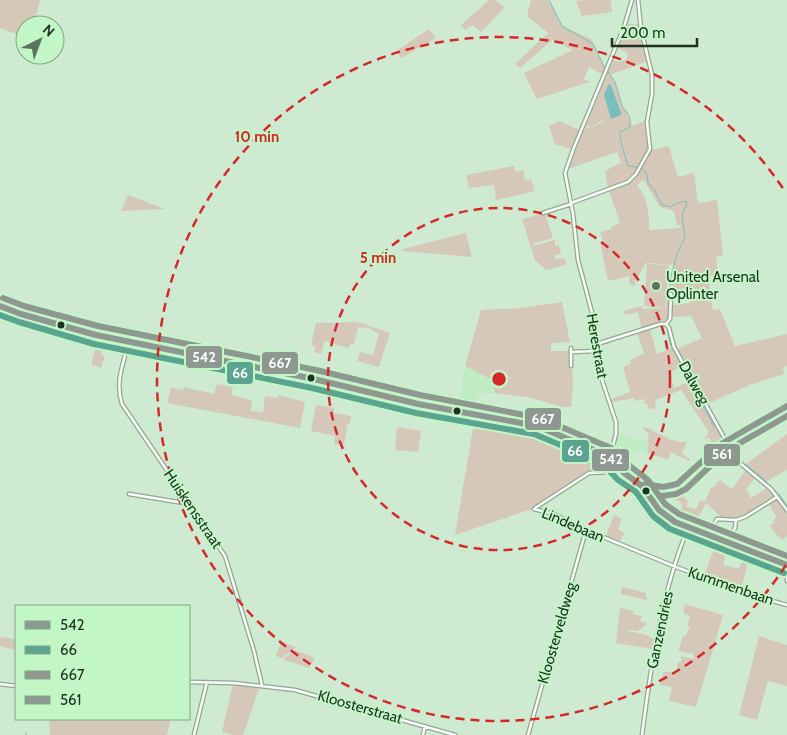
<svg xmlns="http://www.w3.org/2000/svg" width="787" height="735" viewBox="0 0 787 735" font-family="Cabin,sans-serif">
  <rect width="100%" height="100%" fill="#ceead0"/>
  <path fill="#c0ecc3" d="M465 366 494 381V394L479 393 476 401H473L471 411 458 409Z
    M618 434 650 443 647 453 634 450 628 471 622 468 614 458Z"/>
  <path fill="#d6c8b9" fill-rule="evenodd" d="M0 0H40L34 25H25V37L0 28Z
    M489 0H495L505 7 481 32 473 25 465 30 461 25Z
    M531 0H547L554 9 562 26 591 39 605 69 603 74 589 67 584 79 585 81 589 80V82L537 99 524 73 573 50 552 40 520 68 515 64 548 33 527 16Z
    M584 0H611L612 12 582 16 576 1Z
    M628 24H639L648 61 610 75 613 78 624 110H626L632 126 645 121 649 146 636 174 626 182 608 189 605 171 621 163 617 152 568 169 585 128 595 126 604 121 603 120 593 126H586L613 60 618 62 626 60 628 54 618 48Z
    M429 29 436 38 401 58 396 51Z
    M559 121 580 130 571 149 555 144 549 126Z
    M669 146 678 177 694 173 698 203 717 200 723 255 716 257 718 275 708 276 713 310 720 309 735 346 787 334V366L783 368 784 374 752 384 707 404 677 349 702 338 691 316 671 317 672 305 690 303 688 288 670 290 675 265 646 263 635 282V286L629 284 630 276 608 281 600 242 603 241 600 232 611 229V227L620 223 609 191 633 181 652 150ZM643 179 660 207 674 211 677 225H680V228L649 230C649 214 649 199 637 186Z
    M514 166 516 172 523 170 525 180 531 179 535 191 496 200 494 185 469 188 466 175Z
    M128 195 165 209 121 211Z
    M545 213 553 238 533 244V246L555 240V246L559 245 561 254 555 255V259L565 258 566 265 546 270 535 260 522 219Z
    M466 233 472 257 402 251 403 249Z
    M647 264 669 265 665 308 644 306Z
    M667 294H670L669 319 642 329 638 312 625 315 623 311 642 306 643 309 666 308Z
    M562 302 570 342 551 343V351H569L570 366H572L573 385 571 407H562L532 398 494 393V381L465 366 481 310 522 308Z
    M358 322 390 333 379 367 357 361 360 352 373 355 379 334 368 328 358 327 354 345 350 344 349 348 324 341 321 354 314 352 315 346 311 345 316 323Z
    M650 329 657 354 671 348 667 333 668 332 671 344 685 369 673 351 681 368 669 372 674 388 689 382 713 427 694 385 721 436V441L714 447 709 443 711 441 709 438 704 439 709 432 681 390 655 400 656 408 648 409V404H645L644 399 634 401V398L612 402 611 399 630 392 623 367 631 364 630 360 644 353 637 333Z
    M98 337 105 339 101 355 105 356 101 368 91 365Z
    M217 384 233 387 231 395 252 400 251 411 263 412 265 396 278 398V395L305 402 300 428 167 403 171 387 183 390 184 387 214 394Z
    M316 405 334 408V413L351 416 350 423H348L344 445 334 444 335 436 311 431Z
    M475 416 531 427 595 452 600 455 595 467 605 472H588L532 509 455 535Z
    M397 427 421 431 418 452 395 450Z
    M644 427C656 430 677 447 687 441L682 454 690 459 689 461 671 452 668 460 647 453 649 443 647 442 649 433 644 430Z
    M787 434V470L767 481 746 464Z
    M746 470 756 477 746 489 751 498 767 488 775 497C758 511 741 521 719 518L720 516 706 503 693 528 673 518 659 504 665 491C674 488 681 495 688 501L686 507 696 509 700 500 705 502 711 487H714L720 480 732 489ZM667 497H675L673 500 679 501 682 504 681 510 677 513 673 512 669 507 667 511 663 504 662 499Z
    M777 498 787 512V536L782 540 773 531 770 525 774 523 773 520 777 518 769 504Z
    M614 515 622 519 618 529 625 533 618 543 605 538Z
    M716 544 727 549 723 565 739 569 744 552 750 553 741 590 704 576Z
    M622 587 646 593 647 600 621 594Z
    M685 604 723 615 696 707 669 701 672 687 660 685 664 671 677 674 678 662H681V656L693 659 694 654 678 651 683 636 685 637 690 627 687 626 690 616 683 613Z
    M620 608 633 611V614L642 616 640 621 645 622 647 626H643V629L639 628V631L627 630V631L644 634 654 639 652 649 616 643Z
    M759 636 787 645V686L768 681 757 720 739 715Z
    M0 637 16 639V650L0 646Z
    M281 642 296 647 282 658 276 656Z
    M295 650 315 658 309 668 283 659Z
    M233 684 260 686 243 735H234L222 732Z
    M49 719H171L167 735H50Z"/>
  <path fill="#7abdbd" d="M609 84 611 85 621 113V115L611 119 604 95Z"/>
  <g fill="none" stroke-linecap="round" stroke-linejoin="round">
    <path stroke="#7abdbd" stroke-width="1" d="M549 0 562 26 593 44 604 66 615 82 622 106 630 117V127L620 132C620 144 625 155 628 166 640 167 648 168 648 183L655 191 661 204 670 207 677 203 686 201 687 204 682 215 685 237 677 254 670 280 668 319
      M667 327 670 343 683 370
      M685 372 691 384
      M692 386 714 427
      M745 464 755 472
      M757 473 767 482
      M770 485 777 493
      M779 494 787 506
      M26 733V735"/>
    <g stroke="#91a793" stroke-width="5">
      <path id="minor" d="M571 203 628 182 636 174 650 149 647 122 652 94V75L641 29 638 0
        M543 213 571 204
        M0 306 21 314 96 335 314 379 418 404 515 421 537 426 606 455 624 473 642 486 659 510 675 522 787 565
        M666 324 670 319 671 294
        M129 342C123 363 115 383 122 404L225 556 254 651 262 685
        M597 344 660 324H666L669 328 674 347 726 441
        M571 348V366
        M571 352 597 351
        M721 444 734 458 771 489 787 510
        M610 457 616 434V422L599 371 595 324 578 260 573 214 565 173 573 150 624 27 632 0
        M642 486 645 484 663 487 677 484 721 444 787 406
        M129 494 190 504
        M535 508 589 473 611 472 619 468
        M534 509 554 514 586 530 676 567 755 596 787 605
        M708 535 717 519 736 520 745 517 777 497
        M728 543 735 528 736 520
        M787 577V581
        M189 682 234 683 295 690 455 735
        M0 684 16 686
        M194 735 207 682
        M423 735 425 726
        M528 735 586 530
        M642 735C651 665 661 594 688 528"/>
    </g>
    <use href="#minor" stroke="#f8fcf8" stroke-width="2.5"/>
    <g stroke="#c2f6c6" stroke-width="10">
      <path id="bus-1" d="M0 306 21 314 96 335 314 379 418 404 537 426 606 455 624 473 642 486 659 510 675 522 787 565
        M642 486 645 484 663 487 677 484 721 444 787 406"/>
    </g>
    <g stroke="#c2f6c6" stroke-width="10">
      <path id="bus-2" d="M0 315 19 322 94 344 312 388 416 413 534 434 601 462 618 480 636 492 653 516 670 529 784 573"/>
    </g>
    <g stroke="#c2f6c6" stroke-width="10">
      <path id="bus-3" d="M3 298 24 306 98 326 316 370 420 395 540 418 611 448 630 466 648 480 665 504 679 514 787 556"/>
    </g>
    <g stroke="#c2f6c6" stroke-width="10">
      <path id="bus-4" d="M662 496 676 494 686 489 726 451 787 416"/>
    </g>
    <use href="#bus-1" stroke="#8e9890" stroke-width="6"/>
    <use href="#bus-2" stroke="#5aa490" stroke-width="6"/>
    <use href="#bus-3" stroke="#8e9890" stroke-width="6"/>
    <use href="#bus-4" stroke="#8e9890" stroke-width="6"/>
  </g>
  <g fill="none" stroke="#d62828" stroke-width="2.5" stroke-dasharray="9 6">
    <circle cx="499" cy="379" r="171"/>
    <path d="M786 565A342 342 0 1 1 786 193"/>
  </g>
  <circle fill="#5c725e" stroke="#c2f6c6" stroke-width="2" cx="656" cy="286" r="5"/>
  <g fill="#1e3220" stroke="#c2f6c6" stroke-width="2">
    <circle cx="61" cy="325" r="4.5"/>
    <circle cx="311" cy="378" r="4.5"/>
    <circle cx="457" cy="411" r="4.5"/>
    <circle cx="646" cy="491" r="4.5"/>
  </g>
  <g text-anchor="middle" stroke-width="4" stroke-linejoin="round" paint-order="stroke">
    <g font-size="15" fill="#1e3220" stroke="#c2f6c6" text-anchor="start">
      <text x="666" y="282">United Arsenal<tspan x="666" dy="17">Oplinter</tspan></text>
    </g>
    <g font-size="15" fill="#1e3220" stroke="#c2f6c6">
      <text transform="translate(597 346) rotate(80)" y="5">Herestraat</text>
      <text transform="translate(694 383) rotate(61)" y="5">Dalweg</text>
      <text transform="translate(193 509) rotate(56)" y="5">Huiskensstraat</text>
      <text transform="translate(573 525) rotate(23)" y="5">Lindebaan</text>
      <text transform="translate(731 586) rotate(19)" y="5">Kummenbaan</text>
      <text transform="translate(660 630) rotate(-78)" y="5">Ganzendries</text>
      <text transform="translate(557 633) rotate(-74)" y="5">Kloosterveldweg</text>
      <text transform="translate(360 707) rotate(16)" y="5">Kloosterstraat</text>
    </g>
  </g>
  <circle cx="499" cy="379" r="8" fill="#d62828" stroke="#c2f6c6" stroke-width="2.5"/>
  <g font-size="15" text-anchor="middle" font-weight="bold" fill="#d62828" stroke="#c2f6c6" stroke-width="4" stroke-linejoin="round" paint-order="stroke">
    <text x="257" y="142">10 min</text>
    <text x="378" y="263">5 min</text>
  </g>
  <g stroke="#c2f6c6" stroke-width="2">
    <rect x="185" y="345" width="38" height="24" rx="5" fill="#8e9890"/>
    <rect x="261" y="351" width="38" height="24" rx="5" fill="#8e9890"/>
    <rect x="226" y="361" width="28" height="24" rx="5" fill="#5aa490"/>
    <rect x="524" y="407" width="38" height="24" rx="5" fill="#8e9890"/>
    <rect x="561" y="439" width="29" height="24" rx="5" fill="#5aa490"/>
    <rect x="703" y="443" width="38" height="24" rx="5" fill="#8e9890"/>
    <rect x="591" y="448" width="39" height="24" rx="5" fill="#8e9890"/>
  </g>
  <g font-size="14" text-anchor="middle" font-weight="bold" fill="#fff">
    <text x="204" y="362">542</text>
    <text x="280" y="368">667</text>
    <text x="240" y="378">66</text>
    <text x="543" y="424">667</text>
    <text x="575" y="456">66</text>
    <text x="722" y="459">561</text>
    <text x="611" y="464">542</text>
  </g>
  <rect x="15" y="605" width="175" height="115" fill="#c2f6c6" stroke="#80a884"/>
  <rect x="25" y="621" width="25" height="8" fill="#8e9890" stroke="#80a884"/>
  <text x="60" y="630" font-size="15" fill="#1e3220">542</text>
  <rect x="25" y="646" width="25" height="8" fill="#5aa490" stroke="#80a884"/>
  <text x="60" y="655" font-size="15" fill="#1e3220">66</text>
  <rect x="25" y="671" width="25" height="8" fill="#8e9890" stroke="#80a884"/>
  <text x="60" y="680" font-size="15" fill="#1e3220">667</text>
  <rect x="25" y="696" width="25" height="8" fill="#8e9890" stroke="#80a884"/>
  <text x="60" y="705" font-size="15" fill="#1e3220">561</text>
  <g transform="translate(40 40) rotate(42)"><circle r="24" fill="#c2f6c6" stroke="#80a884"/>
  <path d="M0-4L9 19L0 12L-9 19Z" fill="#5c725e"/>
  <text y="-8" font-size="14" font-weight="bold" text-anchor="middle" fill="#1e3220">N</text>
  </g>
  <path d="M612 38v8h85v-8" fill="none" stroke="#1e3220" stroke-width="2.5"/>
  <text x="620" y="38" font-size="15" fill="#1e3220" stroke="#c2f6c6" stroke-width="4" paint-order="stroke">200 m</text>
</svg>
